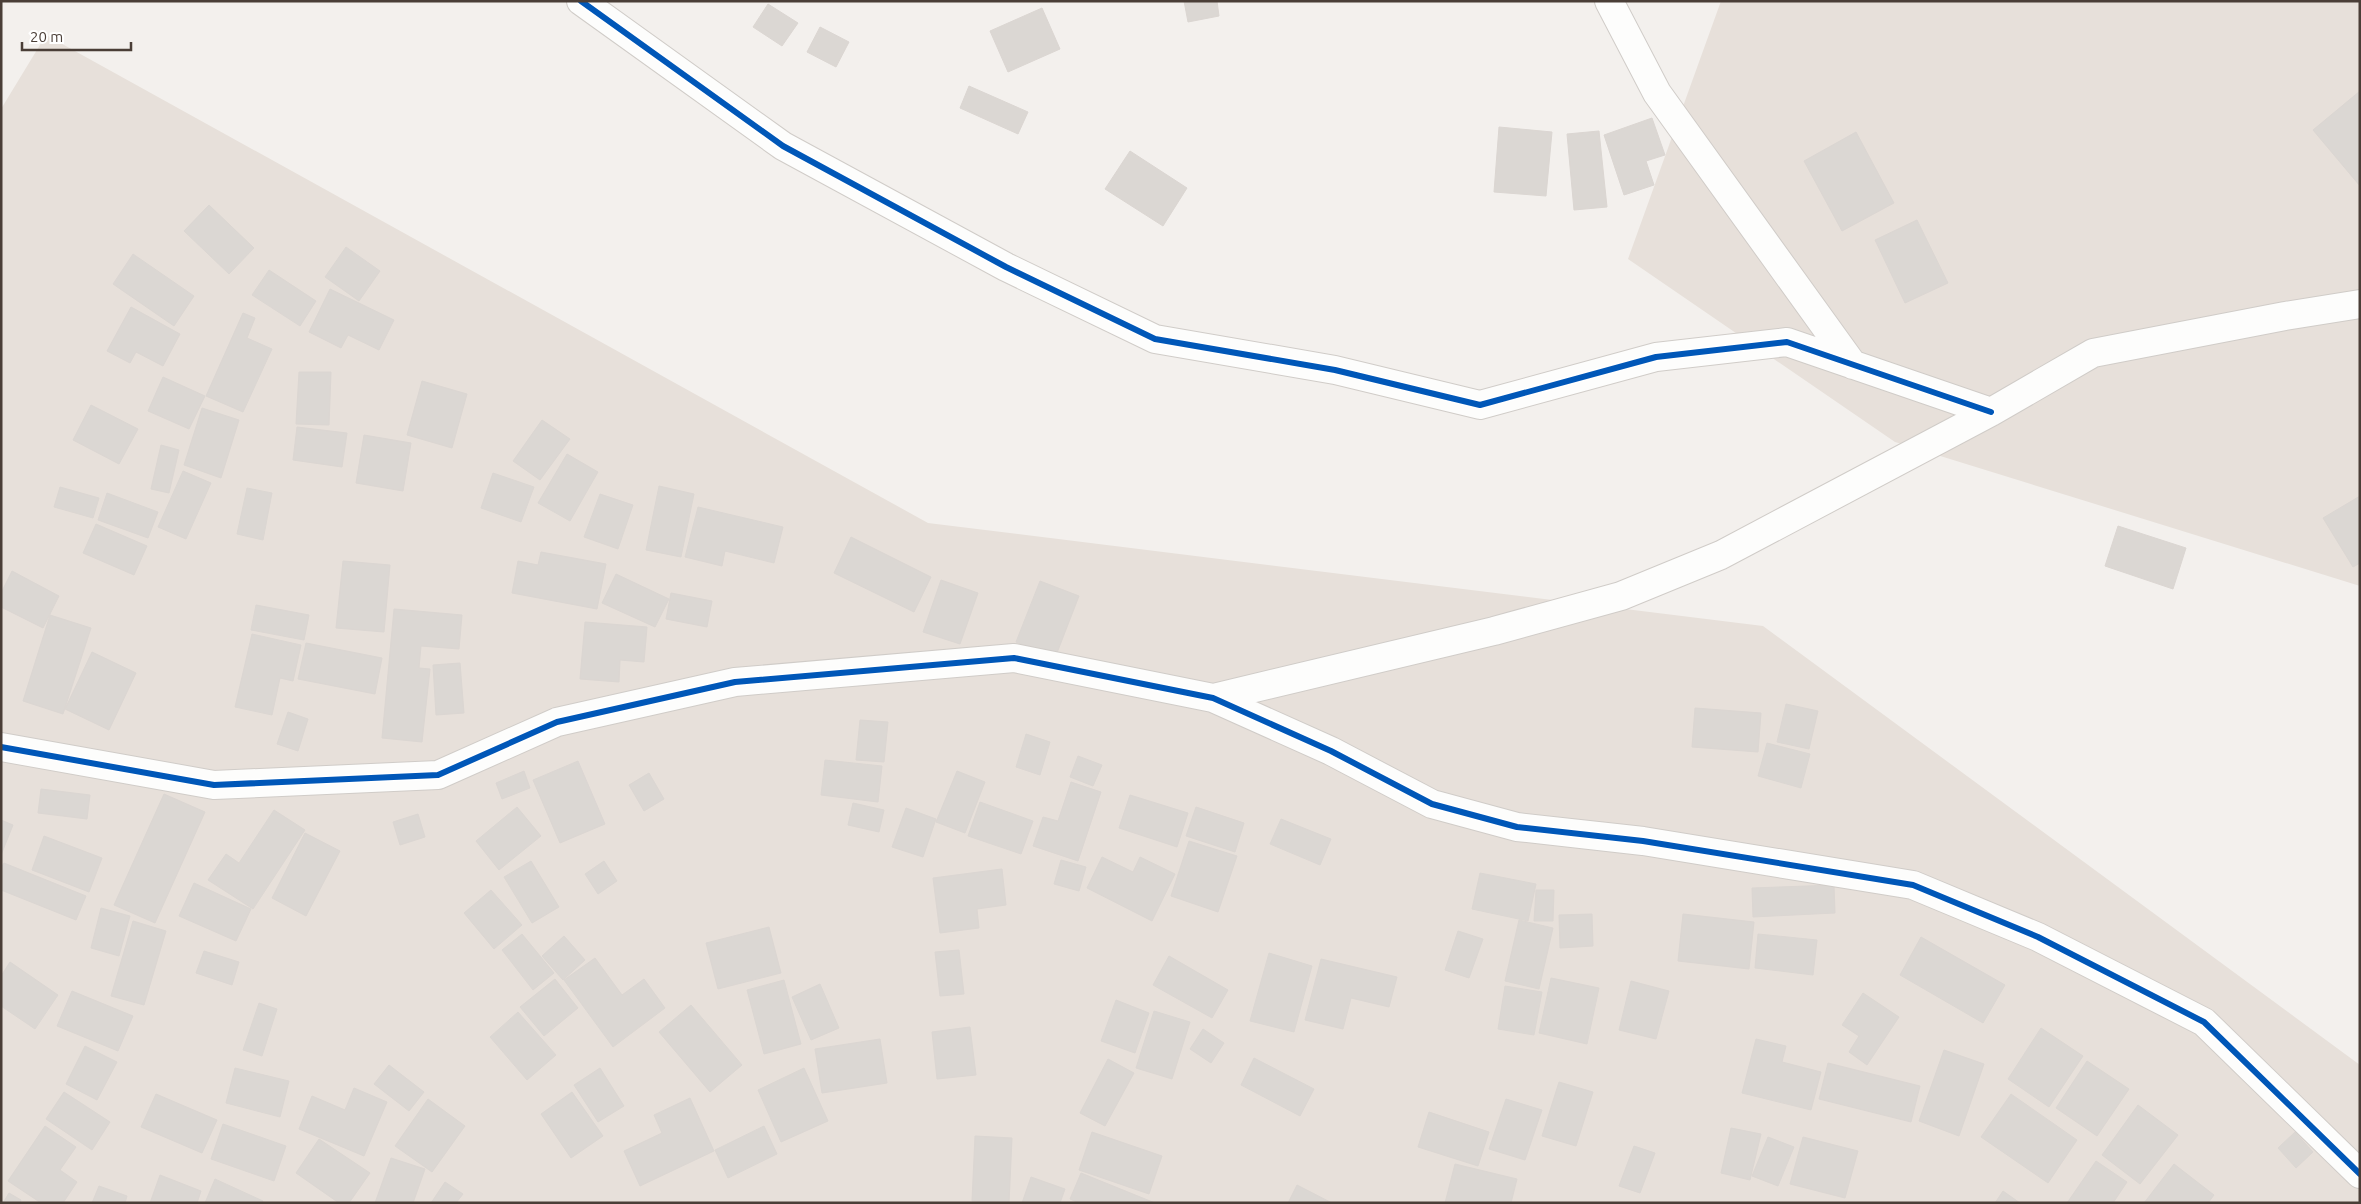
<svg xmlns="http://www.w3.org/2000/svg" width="2361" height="1204" viewBox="0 0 2361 1204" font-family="Ubuntu,sans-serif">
  <rect width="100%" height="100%" fill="#f3f0ed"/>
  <path fill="#e7e0da" d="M1721 1H2360V586L1895 442 1628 259Z
    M46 35 928 523 1763 626 2360 1065V1203H1V109Z"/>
  <path fill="#dbd7d3" stroke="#dbd6d2" d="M1184 1H1217L1219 16 1188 22Z
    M768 4 798 23 782 46 753 27Z
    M1042 8 1060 49 1008 72 990 31Z
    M820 27 849 42 836 67 807 52Z
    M969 86 1028 112 1018 134 960 108Z
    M2360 91V186L2313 130Z
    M1652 118 1665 155 1646 161 1654 185 1624 195 1604 135Z
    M1499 127 1552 132 1546 196 1494 192Z
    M1599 131 1607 207 1574 210 1567 134Z
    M1856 132 1894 203 1842 231 1804 161Z
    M1130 151 1187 188 1163 226 1105 189Z
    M209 205 254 248 229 274 184 231Z
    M1917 220 1948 283 1905 303 1875 240Z
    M346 247 380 271 359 301 325 277Z
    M133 254 194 296 174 326 113 284Z
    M269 270 316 301 300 326 252 295Z
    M330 289 394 320 379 350 348 335 341 348 309 332Z
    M131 307 180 334 163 366 136 352 130 363 107 351Z
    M243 313 255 318 247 338 272 349 243 412 206 396Z
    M299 372H331L329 425 296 424Z
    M163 377 205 396 189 429 148 411Z
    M422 381 467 394 452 448 407 435Z
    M91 405 138 429 119 464 73 440Z
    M202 408 239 420 221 478 184 465Z
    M542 420 570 439 540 480 513 461Z
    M297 427 347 433 342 467 293 460Z
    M364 435 411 443 403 491 356 483Z
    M161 445 179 450 169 493 151 489Z
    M567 454 598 472 570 521 538 503Z
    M183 471 211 483 186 539 158 527Z
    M493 473 534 487 521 522 481 508Z
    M659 486 694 494 681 557 646 550Z
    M60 487 99 498 93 518 54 507Z
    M247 488 272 493 263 540 237 534Z
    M107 493 158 512 148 538 98 520Z
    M600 494 633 505 618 549 584 537Z
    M2360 496V563L2353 567 2323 518Z
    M698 507 783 527 774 563 725 551 722 566 685 557Z
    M96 524 147 546 134 575 83 553Z
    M2118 526 2186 548 2173 589 2105 566Z
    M851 537 931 577 914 612 834 573Z
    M541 552 606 564 597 609 512 593 518 561 538 565Z
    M343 561 390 565 384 632 336 628Z
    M12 571 59 596 43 628 1 607V593Z
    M616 574 669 599 655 627 602 603Z
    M941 580 978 593 960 644 923 632Z
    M1040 581 1079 596 1055 658 1016 642Z
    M671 593 712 601 707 627 666 619Z
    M256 605 309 615 304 640 251 630Z
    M394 609 462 615 459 649 421 646 419 668 430 669 422 742 382 738Z
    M50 615 91 628 63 714 23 701Z
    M585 622 647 627 644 662 620 660 619 682 580 679Z
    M252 634 301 645 293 681 280 678 272 715 235 707Z
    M306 643 382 658 375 694 298 679Z
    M92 652 136 673 109 730 65 709Z
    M460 663 464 713 436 715 433 665Z
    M1786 704 1818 711 1809 749 1777 742Z
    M1695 708 1761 713 1758 752 1692 747Z
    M288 712 308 719 298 751 277 744Z
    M860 720 888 722 884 762 856 760Z
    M1026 734 1050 742 1040 775 1016 767Z
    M1767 743 1810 754 1801 788 1758 776Z
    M1078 756 1102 765 1093 786 1070 777Z
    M825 760 882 766 878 802 821 795Z
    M578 761 605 824 560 843 533 780Z
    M524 771 530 788 502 799 496 783Z
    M957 771 985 782 965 833 936 822Z
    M649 773 664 799 644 811 629 785Z
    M1071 782 1101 792 1078 861 1033 846 1043 817 1058 821Z
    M41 789 90 795 87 819 38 813Z
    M164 794 205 812 155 923 114 905Z
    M1130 795 1188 813 1177 847 1119 828Z
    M980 802 1033 821 1021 854 968 836Z
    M853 803 884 810 879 832 848 825Z
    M517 807 541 836 499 870 476 841Z
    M1196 807 1244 823 1235 852 1186 836Z
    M906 808 936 819 923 857 892 847Z
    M274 810 305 830 253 909 208 880 226 854 239 863Z
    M418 814 425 837 400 845 393 822Z
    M1281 819 1331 839 1320 865 1270 844Z
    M1 820 13 825 1 855Z
    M305 833 340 851 306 916 272 898Z
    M44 836 102 858 89 892 32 870Z
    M1189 841 1237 856 1218 912 1171 896Z
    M1102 857 1133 872 1140 857 1175 874 1152 921 1087 888Z
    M1061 860 1086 867 1079 891 1054 884Z
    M531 861 559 907 532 923 504 877Z
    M604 861 617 881 598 894 585 874Z
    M4 863 86 896 76 920 1 890V868Z
    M1002 869 1006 905 977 909 979 928 940 933 933 878Z
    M1480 873 1536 884 1528 921 1472 909Z
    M194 883 251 909 236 941 179 916Z
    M1834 885 1835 913 1753 917 1752 888Z
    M491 890 522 925 494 949 464 913Z
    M1536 890H1554L1553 921H1534Z
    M101 908 130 916 119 956 91 948Z
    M1592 914 1593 946 1560 948 1559 915Z
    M1683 914 1754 922 1749 969 1678 961Z
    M1519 920 1553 928 1539 989 1505 981Z
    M133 921 166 931 144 1005 111 996Z
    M769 927 781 973 718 989 706 943Z
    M1458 931 1483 939 1469 978 1445 970Z
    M522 934 554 973 533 990 502 950Z
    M1758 934 1817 940 1813 975 1755 968Z
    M564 936 585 960 563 980 542 956Z
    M1921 937 2005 985 1983 1023 1900 975Z
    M959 950 964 994 940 996 935 952Z
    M204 951 239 962 232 985 196 973Z
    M1269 953 1312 966 1294 1032 1250 1021Z
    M1169 956 1228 990 1212 1018 1153 985Z
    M595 958 622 995 644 979 665 1008 613 1047 564 980Z
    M1321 959 1397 977 1389 1007 1351 998 1343 1029 1305 1020Z
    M10 962 58 995 35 1029 1 1006V976Z
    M1551 978 1599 988 1587 1044 1539 1033Z
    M555 979 578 1008 544 1036 520 1007Z
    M784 980 801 1044 764 1054 747 990Z
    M1631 981 1669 991 1656 1039 1619 1030Z
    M820 984 839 1028 811 1040 792 997Z
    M1505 986 1542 992 1534 1035 1498 1029Z
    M72 991 133 1016 118 1051 57 1026Z
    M1863 993 1899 1017 1867 1065 1849 1052 1859 1036 1842 1025Z
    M1116 1000 1149 1013 1135 1053 1101 1041Z
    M259 1003 277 1009 262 1056 243 1050Z
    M691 1005 742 1065 710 1092 659 1032Z
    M1154 1011 1190 1022 1172 1079 1136 1068Z
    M518 1012 556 1055 527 1080 490 1037Z
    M970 1027 976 1075 937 1079 932 1032Z
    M2041 1028 2083 1056 2049 1107 2008 1079Z
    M1203 1029 1224 1043 1211 1063 1190 1049Z
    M880 1039 887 1083 822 1093 815 1049Z
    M1756 1039 1786 1046 1782 1062 1821 1072 1811 1110 1742 1093Z
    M85 1046 117 1062 97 1100 66 1084Z
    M1944 1050 1984 1064 1959 1136 1919 1121Z
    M1254 1058 1314 1089 1300 1116 1241 1085Z
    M1108 1059 1134 1073 1105 1126 1080 1113Z
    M2087 1061 2129 1089 2097 1136 2056 1108Z
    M1828 1063 1920 1086 1911 1122 1819 1099Z
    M389 1065 424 1092 409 1111 374 1084Z
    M235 1068 289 1081 280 1117 226 1103Z
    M600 1068 624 1106 598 1122 574 1085Z
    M804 1068 828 1121 781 1142 758 1090Z
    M1559 1082 1593 1092 1576 1146 1542 1136Z
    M354 1088 387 1102 364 1156 299 1129 312 1096 345 1110Z
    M64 1092 110 1122 92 1150 46 1119Z
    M572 1092 603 1136 571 1158 541 1114Z
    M156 1094 217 1120 202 1153 141 1127Z
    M2011 1094 2077 1140 2048 1183 1981 1137Z
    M690 1098 714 1151 640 1186 624 1151 662 1133 654 1115Z
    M428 1099 465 1126 432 1172 395 1146Z
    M1506 1099 1542 1110 1525 1160 1489 1149Z
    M2138 1105 2178 1135 2140 1184 2102 1155Z
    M1429 1112 1489 1132 1478 1166 1418 1147Z
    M223 1124 286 1146 274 1181 211 1159Z
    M45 1126 76 1147 60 1170 77 1182 63 1203H41L8 1181Z
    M764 1126 777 1154 728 1178 715 1150Z
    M1731 1128 1761 1134 1750 1180 1721 1173Z
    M1092 1132 1162 1156 1149 1194 1079 1170Z
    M2295 1132 2313 1152 2296 1168 2278 1148Z
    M975 1136 1012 1138 1009 1203 972 1201Z
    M1768 1137 1794 1147 1778 1186 1752 1176Z
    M1803 1137 1858 1151 1845 1198 1790 1184Z
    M319 1139 370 1173 349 1203H339L296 1173Z
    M1634 1146 1655 1153 1640 1193 1619 1186Z
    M391 1158 425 1169 413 1203H375Z
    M2096 1161 2127 1182 2113 1203H2067Z
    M1455 1164 1517 1179 1511 1203H1445Z
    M2174 1164 2214 1195 2208 1203H2144Z
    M1081 1173 1155 1203H1079L1070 1199Z
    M160 1175 201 1191 197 1203H150Z
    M1031 1177 1065 1189 1060 1203H1022Z
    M215 1179 263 1201 262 1203H205Z
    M445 1182 463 1194 456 1203H431Z
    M1297 1185 1332 1203H1288Z
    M99 1186 127 1196 125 1203H92Z
    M2003 1191 2020 1203H1995Z
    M9 1193 21 1200 20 1203H3Z"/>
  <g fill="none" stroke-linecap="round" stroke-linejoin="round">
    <g stroke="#d0ccc8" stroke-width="30">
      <path id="minor" d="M581 1 783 146 1006 267 1155 339 1335 370 1480 405 1656 357 1787 342 1991 412
        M1609 1 1657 93 1853 365
        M1213 698 1494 631 1621 596 1721 555 1991 412 2093 353 2285 316 2360 304
        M1 747 214 785 438 775 557 722 735 682 1014 658 1213 698 1331 751 1432 804 1517 827 1643 841 1913 885 2038 937 2204 1022 2360 1174"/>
    </g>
    <use href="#minor" stroke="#fdfdfc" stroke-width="28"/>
    <g stroke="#fff" stroke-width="9">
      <path id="cycleway" d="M581 1 783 146 1006 267 1155 339 1335 370 1480 405 1656 357 1787 342 1991 412
        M1 747 214 785 438 775 557 722 735 682 1014 658 1213 698 1331 751 1432 804 1517 827 1643 841 1913 885 2038 937 2204 1022 2360 1174"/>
    </g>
    <use href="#cycleway" stroke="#0057b8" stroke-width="6"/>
  </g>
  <rect width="2361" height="1204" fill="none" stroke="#4a3e37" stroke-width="5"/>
  <path d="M22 42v8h109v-8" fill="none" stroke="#4a3e37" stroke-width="2.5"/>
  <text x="30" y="42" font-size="15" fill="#4a3e37" stroke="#ffffff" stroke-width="4" paint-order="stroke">20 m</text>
</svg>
